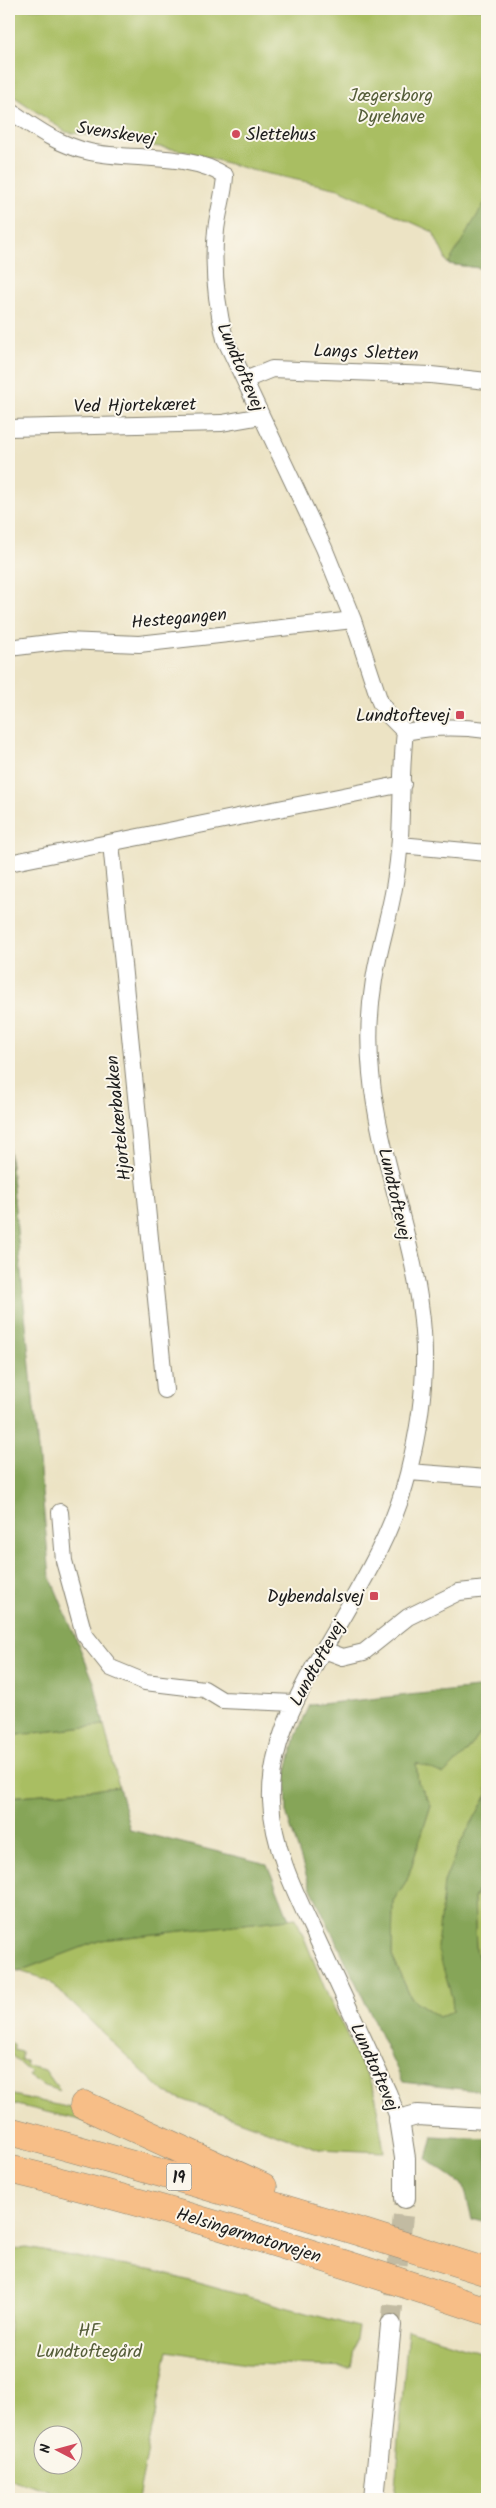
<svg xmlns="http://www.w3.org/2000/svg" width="496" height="2508" viewBox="0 0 496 2508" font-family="Kalam,sans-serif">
  <rect width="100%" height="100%" fill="#fbf7ec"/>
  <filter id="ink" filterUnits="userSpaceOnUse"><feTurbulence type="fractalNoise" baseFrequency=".02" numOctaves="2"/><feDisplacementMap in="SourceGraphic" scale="10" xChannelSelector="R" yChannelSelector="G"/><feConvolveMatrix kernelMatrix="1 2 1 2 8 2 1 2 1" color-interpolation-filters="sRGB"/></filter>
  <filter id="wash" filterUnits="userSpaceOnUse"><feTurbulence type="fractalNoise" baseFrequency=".0096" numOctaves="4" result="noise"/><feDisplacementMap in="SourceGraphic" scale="20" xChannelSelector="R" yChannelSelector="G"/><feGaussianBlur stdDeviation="1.12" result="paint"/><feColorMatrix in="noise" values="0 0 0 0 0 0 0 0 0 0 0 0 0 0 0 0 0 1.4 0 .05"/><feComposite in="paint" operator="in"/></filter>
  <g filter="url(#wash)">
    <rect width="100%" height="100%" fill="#ece3c4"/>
    <path fill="#a9be62" stroke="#626d3f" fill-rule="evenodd" d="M9 9H487V269L448 264 433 232 339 189 251 170 185 151 66 132 9 93Z
      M104 1725 119 1787 9 1797V1736Z
      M487 1730V1795L460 1844 444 1882 453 2011 439 2017 411 1998 392 1956 393 1901 407 1880 431 1805 418 1782 416 1762 466 1753 480 1734Z
      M487 1873V1981L476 1950 474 1898Z
      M296 1918 328 1996 375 2092 384 2152 319 2149 165 2093 48 1980 19 1971 101 1940Z
      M9 2042 14 2044V2050L21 2052V2060L26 2061 27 2066 45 2070 60 2091 44 2086 29 2076 31 2073 9 2053Z
      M9 2094 71 2108 88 2122 9 2103Z
      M27 2248 154 2271 358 2327 351 2367 246 2364 168 2351 138 2499H75L9 2479V2250ZM42 2436H72V2466H42Z
      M408 2329 487 2354V2499H394Z"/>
    <path fill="#86a558" stroke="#51603a" d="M487 199V269L448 264Z
      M9 1145 50 1576 94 1682 104 1725 9 1736Z
      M487 1687V1730L480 1734 466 1753 444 1774 416 1763 418 1782 431 1805 407 1880 393 1901 392 1956 411 1998 439 2017 453 2011 452 1998 437 1947 444 1882 460 1844 487 1795V1873L474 1898 476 1950 487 1981V2092L403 2082 309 1884 287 1816 286 1774 297 1733 310 1705Z
      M119 1787 130 1830 267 1864 289 1919 101 1940 19 1971 9 1969V1797Z
      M433 2136 487 2139V2223L472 2219 464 2186 427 2159Z"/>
  </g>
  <g filter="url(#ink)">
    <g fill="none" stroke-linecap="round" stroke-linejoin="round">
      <path stroke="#c2bba2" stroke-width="20" stroke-dasharray="20 10" stroke-linecap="butt" d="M391 2325 405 2198"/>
      <g stroke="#848070" stroke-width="18">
        <path id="minor" d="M9 110C35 128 58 145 90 152 131 161 189 152 225 176 224 195 218 212 216 230 212 268 216 303 225 339L324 548 353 620 380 702 390 717 405 732
          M245 380 272 369 431 375 487 381
          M9 428 222 423 261 416
          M9 648 65 641 139 644 353 620
          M405 732C434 726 458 726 487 730
          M111 843 165 1390
          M400 845 487 853
          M9 863 403 784
          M409 1472 487 1478
          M60 1512 64 1561 84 1634 111 1668 145 1682 204 1689 222 1700 294 1703
          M324 1650 343 1657 364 1652 408 1617 459 1592 487 1589
          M399 2120 388 2092C365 2042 342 1993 319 1943 298 1898 273 1851 271 1801 269 1750 293 1704 317 1661 351 1601 391 1541 408 1474 419 1430 427 1378 423 1332 417 1244 379 1161 371 1073 368 1042 369 1010 374 980 379 947 390 915 395 882 404 832 399 782 405 732"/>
      </g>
      <g stroke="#848070" stroke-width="22">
        <path id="tertiary" d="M405 2198V2158L399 2120 417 2115 487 2119
          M374 2499 391 2325"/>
      </g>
      <g stroke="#848070" stroke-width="29">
        <path id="motorway" d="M84 2105 263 2187
          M9 2131C170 2174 329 2221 487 2272
          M9 2169C171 2208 329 2258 487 2311"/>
      </g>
      <use href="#minor" stroke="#fff" stroke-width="16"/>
      <use href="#tertiary" stroke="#fff" stroke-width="20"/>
      <use href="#motorway" stroke="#f7be87" stroke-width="28"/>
    </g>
  </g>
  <g fill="#d1495b" stroke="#fbf7ec" stroke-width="2">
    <circle cx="236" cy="134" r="5"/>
    <rect x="455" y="710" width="10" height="10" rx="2.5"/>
    <rect x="369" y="1591" width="10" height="10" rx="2.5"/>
  </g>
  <g text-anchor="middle" stroke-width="4" stroke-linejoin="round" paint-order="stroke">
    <rect fill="#fbf7ec" stroke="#5f5e5a" stroke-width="1" x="166.5" y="2163.5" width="25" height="27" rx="4"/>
    <g font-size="16" font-weight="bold" fill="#1c1c1c">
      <text x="179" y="2183">19</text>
    </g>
    <g font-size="18" fill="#545d38" stroke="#fbf7ec">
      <text x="391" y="101">Jægersborg<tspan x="391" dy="21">Dyrehave</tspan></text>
      <text x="89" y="2336">HF<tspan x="89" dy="21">Lundtoftegård</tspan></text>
    </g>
    <g font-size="18" fill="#1c1c1c" stroke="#fbf7ec">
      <text transform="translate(116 133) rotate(9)" y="6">Svenskevej</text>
      <text transform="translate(366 352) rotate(2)" y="6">Langs Sletten</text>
      <text transform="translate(241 367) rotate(67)" y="6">Lundtoftevej</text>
      <text transform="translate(135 405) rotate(-1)" y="6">Ved Hjortekæret</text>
      <text transform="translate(179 618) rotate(-5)" y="6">Hestegangen</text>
      <text transform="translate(118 1118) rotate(-96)" y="6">Hjortekærbakken</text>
      <text transform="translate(395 1194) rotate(77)" y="6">Lundtoftevej</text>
      <text transform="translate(317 1663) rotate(-61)" y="6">Lundtoftevej</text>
      <text transform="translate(375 2067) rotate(66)" y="6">Lundtoftevej</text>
      <text transform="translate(249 2235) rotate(17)" y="6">Helsingørmotorvejen</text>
    </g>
    <g font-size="18" fill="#1c1c1c" stroke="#fbf7ec" text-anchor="end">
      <text x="246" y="140" text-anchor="start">Slettehus</text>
      <text x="450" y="721">Lundtoftevej</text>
      <text x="364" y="1602">Dybendalsvej</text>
    </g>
  </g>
  <rect width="496" height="2508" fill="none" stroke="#fbf7ec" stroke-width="30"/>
  <g transform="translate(58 2450) rotate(276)"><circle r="24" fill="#fbf7ec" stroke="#a29f99"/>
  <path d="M0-4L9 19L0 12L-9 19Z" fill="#d1495b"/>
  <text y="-8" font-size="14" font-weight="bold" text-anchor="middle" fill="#1c1c1c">N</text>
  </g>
</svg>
